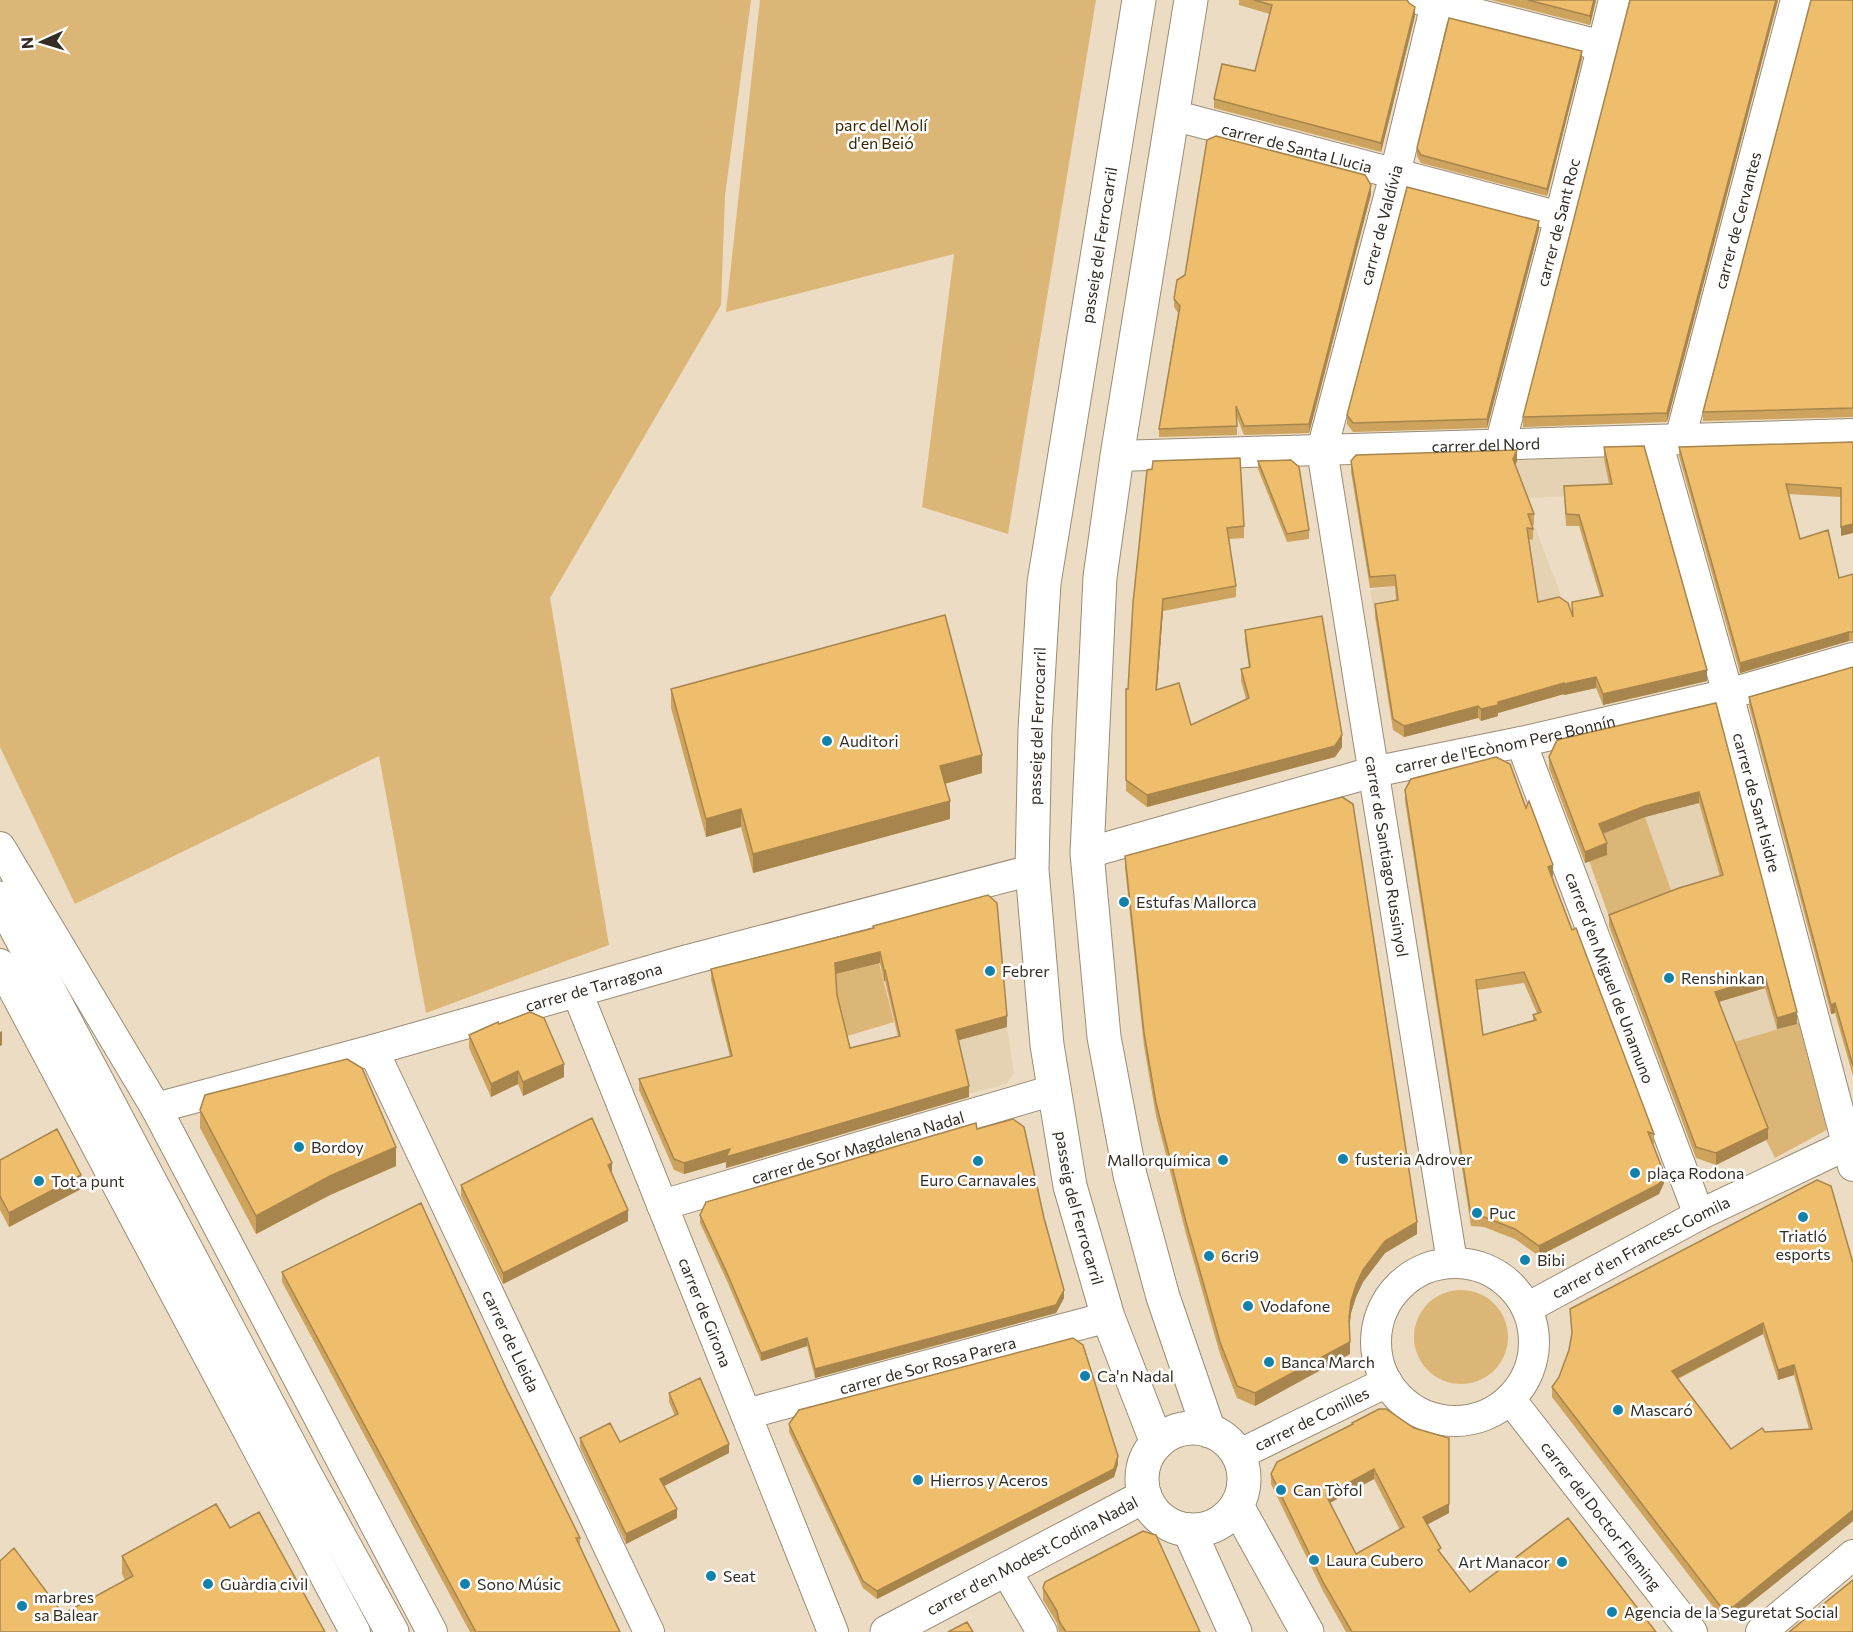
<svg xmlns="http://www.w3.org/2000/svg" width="1853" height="1632" viewBox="0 0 1853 1632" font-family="Commissioner,sans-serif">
  <rect width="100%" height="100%" fill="#ecdcc3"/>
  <path fill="#e4d2b2" d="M1604 457H1644L1654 493 1524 498 1596 687 1564 695 1542 613 1512 621 1534 703 1498 713 1455 613 1376 625 1370 590 1450 577 1481 461Z
    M1700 803 1763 874 1675 901 1645 817Z
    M1793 980 1805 1021 1731 1043 1715 1003Z
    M938 1007 1007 1027 1014 1073 1006 1084 968 1094 902 1055 893 1018Z"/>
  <path fill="#dcb677" d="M0 0H751L725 196 721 305 550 598 609 945 426 1013 379 756 75 904 0 747Z
    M760 0H1096L1008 534 922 507 954 254 726 312Z
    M1645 817 1675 901 1612 925 1582 841Z
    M873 939 894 1022 844 1037 829 975Z
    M1805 1021 1834 1126 1775 1158 1766 1140 1767 1139 1731 1043Z
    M1414 1337a47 47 0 1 1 94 0a47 47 0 1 1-94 0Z"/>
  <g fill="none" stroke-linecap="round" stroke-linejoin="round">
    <g stroke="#9a8c75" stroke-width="32">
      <g id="street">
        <path d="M1421 0 1603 46"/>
        <path id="s1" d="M1437 0 1395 174 1322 450 1452 1262"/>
        <path id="s2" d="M1172 115 1560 217"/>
        <path id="s3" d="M1680 439 1796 0"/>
        <path id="s4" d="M1657 441 1728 694 1853 1166"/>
        <path id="s5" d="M1500 445 1560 217 1614 0"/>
        <path id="s6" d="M1117 456 1853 434"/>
        <path id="s7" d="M1521 742 1699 1215"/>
        <path d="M0 847 156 1108 432 1632"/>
        <path id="s8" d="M1087 853 1373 772 1521 742 1728 694 1853 658"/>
        <path d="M0 964 355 1632"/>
        <path id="s9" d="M577 992 833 1632"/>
        <path id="s10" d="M373 1050 649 1632"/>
        <path id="s11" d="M156 1108 373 1050 688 960 1032 870"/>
        <path id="s12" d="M662 1205 1054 1090"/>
        <circle cx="1455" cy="1342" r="79"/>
        <path id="s13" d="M1527 1308 1699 1215 1853 1142"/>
        <path id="s14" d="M1510 1399 1692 1632"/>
        <path id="s15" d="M746 1414 1108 1317"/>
        <path id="s16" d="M1238 1455 1387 1382"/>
        <path d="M1005 1569 1042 1632"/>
        <path d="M1761 1632 1853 1555"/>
      </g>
    </g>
    <g stroke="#9a8c75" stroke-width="35">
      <g id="secondary">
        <path id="s17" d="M1139 0 1044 583 1035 729 1032 870 1047 1045 1070 1186 1108 1317 1157 1443"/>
        <path d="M1191 0 1117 456 1100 577 1087 853 1104 1037 1130 1175 1163 1297 1209 1431"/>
        <path d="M0 898 306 1476 392 1632"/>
        <circle cx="1193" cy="1479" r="51"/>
        <path d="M1237 1506 1307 1632"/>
        <path d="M1189 1530 1235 1632"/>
        <path id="s18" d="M887 1632 1145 1496"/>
      </g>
    </g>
    <use href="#street" stroke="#fff" stroke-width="30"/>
    <use href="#secondary" stroke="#fff" stroke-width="33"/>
  </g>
  <path fill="#cda35e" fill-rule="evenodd" d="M1239 0H1407L1415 16 1381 152 1214 108V99L1255 71 1270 14 1239 5Z
    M1491 0H1596L1590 25Z
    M1778 0 1667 422 1523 427V417L1620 40Z
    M1853 0V417L1703 421V412Z
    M1582 58 1547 196 1421 163 1417 156V148Z
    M1371 194 1309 433 1244 435 1237 417V435L1159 437V429L1178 313 1174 307V299Z
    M1539 229 1487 428 1353 432 1347 424V415Z
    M1853 442 1841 536V497L1788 494 1800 539 1839 578 1853 574V641H1849L1740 673 1679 456V447Z
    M1604 447 1707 681 1603 705 1596 688 1564 695V694L1498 713V716L1481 721 1478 718 1404 737 1393 730 1375 616V604L1396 600 1395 586 1370 588 1351 472V461H1517L1515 465 1534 514V525H1532L1533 529V540L1529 539 1538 602 1572 615V602L1600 596 1579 526H1566L1564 486 1609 484 1604 459Z
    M1258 461 1309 530V539L1287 542 1258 469Z
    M1147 470 1244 526V538L1229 539 1236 586V597L1163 611 1157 689 1191 725 1246 699 1241 681V669L1249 668 1245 641V630L1342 747 1335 757 1147 807 1126 791V689H1128Z
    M1853 667V1076L1835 1013 1831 1014 1749 706V697Z
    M671 689 982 773 945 784 950 819 753 873 741 827 706 837 671 708Z
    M1716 703 1797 1024 1777 1029 1765 988 1719 1002 1768 1139 1716 1165 1696 1158 1609 926V915L1720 876 1699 803 1645 817 1603 834 1607 855 1585 863 1549 768V757Z
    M1405 790 1526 808 1553 876H1552L1572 930 1654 1134V1144H1653L1664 1183 1659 1194 1539 1256 1515 1239 1484 1227 1471 1226 1405 801ZM1524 983 1537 1013 1533 1015V1020L1483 1035 1477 990Z
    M1125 856 1417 1234 1385 1253 1363 1282 1356 1297 1351 1313 1349 1327 1350 1354 1255 1406 1237 1398 1220 1354 1186 1234 1156 1116 1144 1046 1125 868Z
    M873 926 1007 1027 959 1040 969 1097 726 1168V1162L684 1174 674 1170 639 1090V1079L730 1057 711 980V969L873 929ZM880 963 884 981H885L898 1036 850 1048 837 995 835 974Z
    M499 1024 564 1077 523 1096 518 1084 491 1097 469 1048V1035Z
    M200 1110 396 1166 330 1195 256 1234 200 1128Z
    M977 1129 1044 1218 1064 1298 1056 1313 815 1378 807 1346 761 1361 727 1281 700 1223V1215Z
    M0 1160 81 1189 9 1227 0 1210Z
    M612 1174 628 1221 503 1284 461 1196V1185Z
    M1817 1180 1853 1521 1733 1617H1721L1552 1397V1387L1559 1377 1569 1350 1572 1336 1570 1309ZM1763 1334 1778 1380 1794 1375 1809 1429 1765 1432 1731 1449 1678 1379Z
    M282 1272 506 1388 580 1538V1545L620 1632H470L282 1282Z
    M669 1393 729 1453 664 1486 677 1518 626 1544 580 1447V1438L620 1442 675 1416 669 1402Z
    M1352 1423 1449 1513 1427 1524 1441 1554 1470 1592 1656 1632H1346L1323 1591 1271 1484V1474L1352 1425ZM1374 1479 1400 1530 1356 1554 1330 1503Z
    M789 1424 1118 1464 1114 1477 877 1599 863 1588 789 1432Z
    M230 1528 63 1614 125 1580 122 1574V1556Z
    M1043 1588 1196 1624 1200 1632H1059L1057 1623 1043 1600Z"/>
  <path fill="#a7854c" d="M1594 0H1596L1590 25V16Z
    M1776 0H1778L1667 422V413Z
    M1415 7V16L1381 152V143Z
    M1582 51V58L1547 196V189Z
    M1371 185V194L1309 433V424Z
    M1539 221V229L1487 428V419Z
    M1517 450V461L1513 471V459Z
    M1853 524V533L1841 536V527Z
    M1163 599V611L1156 701V690Z
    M1849 632V641L1740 673V663Z
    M1707 670V681L1603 705V694Z
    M1596 677V688L1564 695V684Z
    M1564 683V694L1498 713V716L1481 721V709L1498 702Z
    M1478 706V718L1404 737V726Z
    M1342 735V747L1335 757 1147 807V795Z
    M982 755V773L940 785V766Z
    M1699 792V803L1645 817 1599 835V824L1645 806Z
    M950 801V819L753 873V854Z
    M741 809V827L706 837V819Z
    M1607 843V855L1585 863V852Z
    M1553 865V876L1548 878V867Z
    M880 952V963L835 974V963Z
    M884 970H885V981H884Z
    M1765 977V988L1715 1003V992Z
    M1835 1003V1013L1831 1014V1005Z
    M1797 1012V1024L1777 1029V1018Z
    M1007 1016V1027L956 1041V1030Z
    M2 1031V1045L0 1046V1032Z
    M564 1064V1077L523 1096V1082Z
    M518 1071V1084L491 1097V1084Z
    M969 1086V1097L726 1168V1162L684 1174V1163L730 1149Z
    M1768 1128V1139L1716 1165V1153Z
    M396 1147V1166L330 1195 256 1234V1216L330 1176Z
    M612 1163V1174L608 1165Z
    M1664 1173V1183L1659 1194 1539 1256V1246Z
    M81 1175V1189L9 1227V1213Z
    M628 1210V1221L503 1284V1273Z
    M1417 1222V1234L1385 1253 1363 1282 1356 1297 1351 1313 1349 1330V1318L1351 1301 1356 1285 1363 1270 1385 1241Z
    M1064 1290V1298L1056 1313 815 1378V1369Z
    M1763 1323V1334L1672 1381V1371Z
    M807 1338V1346L761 1361V1353Z
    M1350 1342V1354L1255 1406V1393Z
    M1794 1365V1375L1778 1380V1370Z
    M729 1444V1453L660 1488V1479Z
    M1449 1448V1513L1423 1527V1517Z
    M1118 1456V1464L1114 1477 877 1599V1591Z
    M1374 1469V1479L1326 1505V1495Z
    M677 1509V1518L626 1544V1534Z
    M1853 1510V1521L1733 1617V1607Z"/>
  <path fill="#eebe6d" stroke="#a7854c" stroke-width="1.5" fill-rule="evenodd" d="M1254 0H1407L1409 3 1415 7 1381 143 1214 99 1222 64 1255 71 1272 5Z
    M1528 0H1594L1590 16Z
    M1630 0H1776L1667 413 1523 417Z
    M1811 0H1853V408L1703 412Z
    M1449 18 1582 51 1547 189 1421 155 1417 148Z
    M1216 136 1365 175 1371 185 1309 424 1244 426 1236 406 1237 426 1159 429 1180 306 1174 299 1177 280 1185 275 1207 140Z
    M1407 187 1539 221 1487 419 1353 423 1347 415Z
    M1853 442V524L1841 527V488L1786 484 1800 539 1828 530 1839 578 1853 574V632H1849L1740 663 1679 447Z
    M1644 446 1707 670 1603 694 1596 677 1564 684V683L1498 702V705L1481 709 1478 706 1404 726 1393 719 1375 604 1398 600 1395 575 1370 577 1351 461 1356 455 1517 450 1513 459 1534 514H1528L1533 529 1527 528 1538 602 1559 597 1568 603 1573 617 1572 602 1603 596 1579 515 1566 514 1564 486 1612 484 1604 447Z
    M1240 458 1244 526 1227 528 1236 586 1163 599 1156 690 1179 683 1191 725 1249 698 1241 669 1250 667 1245 630 1322 616 1342 735 1335 746 1147 795 1126 780V689H1128L1133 603 1147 470 1152 469 1153 461Z
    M1291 460 1299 467 1309 530 1287 534 1258 461Z
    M945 615 982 755 940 766 950 801 753 854 741 809 706 819 671 689Z
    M1853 667V1066L1835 1003 1831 1005 1749 697Z
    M1716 703 1797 1012 1777 1018 1765 977 1715 992 1768 1128 1716 1153 1696 1147 1609 915 1679 888 1723 875 1699 792 1645 806 1599 824 1607 843 1585 852 1549 757 1557 740Z
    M1496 757 1510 764 1526 808 1529 801 1553 865 1548 867 1572 930 1576 928 1654 1134 1648 1132 1664 1173 1659 1184 1539 1246 1515 1229 1484 1217 1471 1216 1405 790 1411 779ZM1524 972 1541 1012 1533 1015 1536 1020 1483 1035 1476 980Z
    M1342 797 1353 804 1417 1222 1385 1241 1363 1270 1356 1285 1351 1301 1349 1318 1350 1342 1255 1393 1237 1386 1220 1342 1186 1222 1156 1103 1144 1033 1125 856Z
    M988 895 997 903 1007 1016 956 1030 969 1086 726 1157 730 1149 684 1163 674 1159 639 1079 732 1056 711 969 874 928 873 926ZM880 952 884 970H885L900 1036 850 1048 837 995 835 963Z
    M530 1012 544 1018 564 1064 523 1082 518 1071 491 1084 469 1035 498 1022 499 1024Z
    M347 1059 362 1068 396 1147 330 1176 256 1216 200 1110 205 1095Z
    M592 1118 612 1163 608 1165 628 1210 503 1273 461 1185Z
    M1013 1119 1024 1127 1044 1218 1064 1290 1056 1305 815 1369 807 1338 761 1353 727 1273 700 1215 706 1202 976 1123 977 1129Z
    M57 1129 81 1175 9 1213 0 1196V1160Z
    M1817 1180 1831 1186 1853 1263V1510L1733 1607H1721L1552 1387 1559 1377 1569 1350 1572 1333 1570 1309ZM1763 1323 1778 1370 1794 1365 1812 1429 1765 1432 1762 1428 1731 1449 1672 1371Z
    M421 1203 506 1388 580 1538H576L620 1632H476L282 1272Z
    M1073 1338 1083 1345 1118 1456 1114 1469 877 1591 863 1581 789 1424 799 1410Z
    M700 1378 729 1444 660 1479 677 1509 626 1534 580 1438 610 1423 620 1442 678 1414 669 1393Z
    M1379 1409H1386L1414 1428 1449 1438V1504L1423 1517 1441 1548 1438 1550 1470 1592 1568 1518 1656 1632H1352L1323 1582 1271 1474 1277 1462 1353 1424 1352 1423ZM1374 1469 1404 1527 1356 1554 1326 1495Z
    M216 1504 230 1528 259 1512 325 1632H0V1561L14 1548 63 1614 133 1576 122 1556Z
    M1143 1531 1156 1535 1200 1632H1066L1059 1621 1057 1611 1043 1588 1045 1582Z
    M1853 1580V1632H1789Z
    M967 1622 973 1632H948Z"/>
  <g fill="#1382a9" stroke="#fff" stroke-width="2">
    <circle cx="827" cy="741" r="6"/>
    <circle cx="1124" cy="902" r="6"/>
    <circle cx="990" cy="971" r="6"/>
    <circle cx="1669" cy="978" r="6"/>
    <circle cx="299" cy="1147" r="6"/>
    <circle cx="1343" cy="1159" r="6"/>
    <circle cx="1223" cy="1160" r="6"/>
    <circle cx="978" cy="1161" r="6"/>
    <circle cx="1635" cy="1173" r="6"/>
    <circle cx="39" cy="1181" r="6"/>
    <circle cx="1477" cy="1213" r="6"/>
    <circle cx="1803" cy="1217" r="6"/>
    <circle cx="1209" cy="1256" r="6"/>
    <circle cx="1525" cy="1260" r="6"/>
    <circle cx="1248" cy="1306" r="6"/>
    <circle cx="1269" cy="1362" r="6"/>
    <circle cx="1085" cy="1376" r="6"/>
    <circle cx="1618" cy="1410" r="6"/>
    <circle cx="918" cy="1480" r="6"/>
    <circle cx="1281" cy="1490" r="6"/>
    <circle cx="1314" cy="1560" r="6"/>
    <circle cx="1562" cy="1562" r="6"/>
    <circle cx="711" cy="1576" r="6"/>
    <circle cx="208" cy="1584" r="6"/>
    <circle cx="465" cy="1584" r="6"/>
    <circle cx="22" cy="1606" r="6"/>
    <circle cx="1612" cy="1612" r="6"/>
  </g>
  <g text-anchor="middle" stroke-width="5" stroke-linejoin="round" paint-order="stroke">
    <g font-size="16" fill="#392602" stroke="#fff">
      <text x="881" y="131">parc del Molí<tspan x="881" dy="18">d'en Beió</tspan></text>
    </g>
    <g font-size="16" fill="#332d24" stroke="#fff">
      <text dy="6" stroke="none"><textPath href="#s2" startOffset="129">carrer de Santa Llucia</textPath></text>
      <text dy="6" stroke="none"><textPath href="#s3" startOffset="226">carrer de Cervantes</textPath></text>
      <text dy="6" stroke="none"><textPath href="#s5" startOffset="230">carrer de Sant Roc</textPath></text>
      <text transform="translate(1381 225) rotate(-75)" y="6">carrer de Valdívia</text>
      <text transform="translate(1099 245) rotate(-81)" y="6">passeig del Ferrocarril</text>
      <text dy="6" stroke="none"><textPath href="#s6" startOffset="369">carrer del Nord</textPath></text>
      <text transform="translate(1037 726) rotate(-88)" y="6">passeig del Ferrocarril</text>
      <text dy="6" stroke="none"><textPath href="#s8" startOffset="432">carrer de l'Ecònom Pere Bonnín</textPath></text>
      <text dy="6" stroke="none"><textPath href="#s4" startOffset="375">carrer de Sant Isidre</textPath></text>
      <text dy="6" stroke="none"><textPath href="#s1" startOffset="876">carrer de Santiago Russinyol</textPath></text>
      <text dy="6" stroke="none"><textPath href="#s7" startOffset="252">carrer d'en Miguel de Unamuno</textPath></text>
      <text dy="6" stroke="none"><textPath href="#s11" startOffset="454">carrer de Tarragona</textPath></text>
      <text dy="6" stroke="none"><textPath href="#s12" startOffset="204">carrer de Sor Magdalena Nadal</textPath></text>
      <text dy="6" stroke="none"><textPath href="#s17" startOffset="1220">passeig del Ferrocarril</textPath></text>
      <text dy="6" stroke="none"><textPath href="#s13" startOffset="129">carrer d'en Francesc Gomila</textPath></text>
      <text dy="6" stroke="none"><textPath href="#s9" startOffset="345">carrer de Girona</textPath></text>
      <text dy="6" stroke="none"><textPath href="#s10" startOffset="322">carrer de Lleida</textPath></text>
      <text dy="6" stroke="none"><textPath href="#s15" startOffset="188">carrer de Sor Rosa Parera</textPath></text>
      <text dy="6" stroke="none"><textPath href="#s16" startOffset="82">carrer de Conilles</textPath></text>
      <text dy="6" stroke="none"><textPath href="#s14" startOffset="148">carrer del Doctor Fleming</textPath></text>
      <text dy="6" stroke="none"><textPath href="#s18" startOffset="164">carrer d'en Modest Codina Nadal</textPath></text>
    </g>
    <g font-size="16" fill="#332d24" stroke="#fff" text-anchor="start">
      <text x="839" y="747">Auditori</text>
      <text x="1136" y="908">Estufas Mallorca</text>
      <text x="1002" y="977">Febrer</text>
      <text x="1681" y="984">Renshinkan</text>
      <text x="311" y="1153">Bordoy</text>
      <text x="1355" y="1165">fusteria Adrover</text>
      <text x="1211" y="1166" text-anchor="end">Mallorquímica</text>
      <text x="1647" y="1179">plaça Rodona</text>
      <text x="978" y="1186" text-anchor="middle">Euro Carnavales</text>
      <text x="51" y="1187">Tot a punt</text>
      <text x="1489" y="1219">Puc</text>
      <text x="1803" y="1242" text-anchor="middle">Triatló<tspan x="1803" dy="18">esports</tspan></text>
      <text x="1221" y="1262">6cri9</text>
      <text x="1537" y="1266">Bibi</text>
      <text x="1260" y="1312">Vodafone</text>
      <text x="1281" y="1368">Banca March</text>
      <text x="1097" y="1382">Ca'n Nadal</text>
      <text x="1630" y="1416">Mascaró</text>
      <text x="930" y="1486">Hierros y Aceros</text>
      <text x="1293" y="1496">Can Tòfol</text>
      <text x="1326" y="1566">Laura Cubero</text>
      <text x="1550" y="1568" text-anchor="end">Art Manacor</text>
      <text x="723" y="1582">Seat</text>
      <text x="220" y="1590">Guàrdia civil</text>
      <text x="477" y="1590">Sono Músic</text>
      <text x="34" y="1603">marbres<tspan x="34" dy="18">sa Balear</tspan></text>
      <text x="1624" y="1618">Agencia de la Seguretat Social</text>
    </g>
  </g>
  <g transform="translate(42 42) rotate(266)" stroke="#ffffff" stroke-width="4.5" paint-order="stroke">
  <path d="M0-4.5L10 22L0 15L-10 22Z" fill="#332d24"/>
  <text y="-9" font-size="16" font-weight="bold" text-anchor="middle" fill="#332d24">N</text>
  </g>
</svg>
